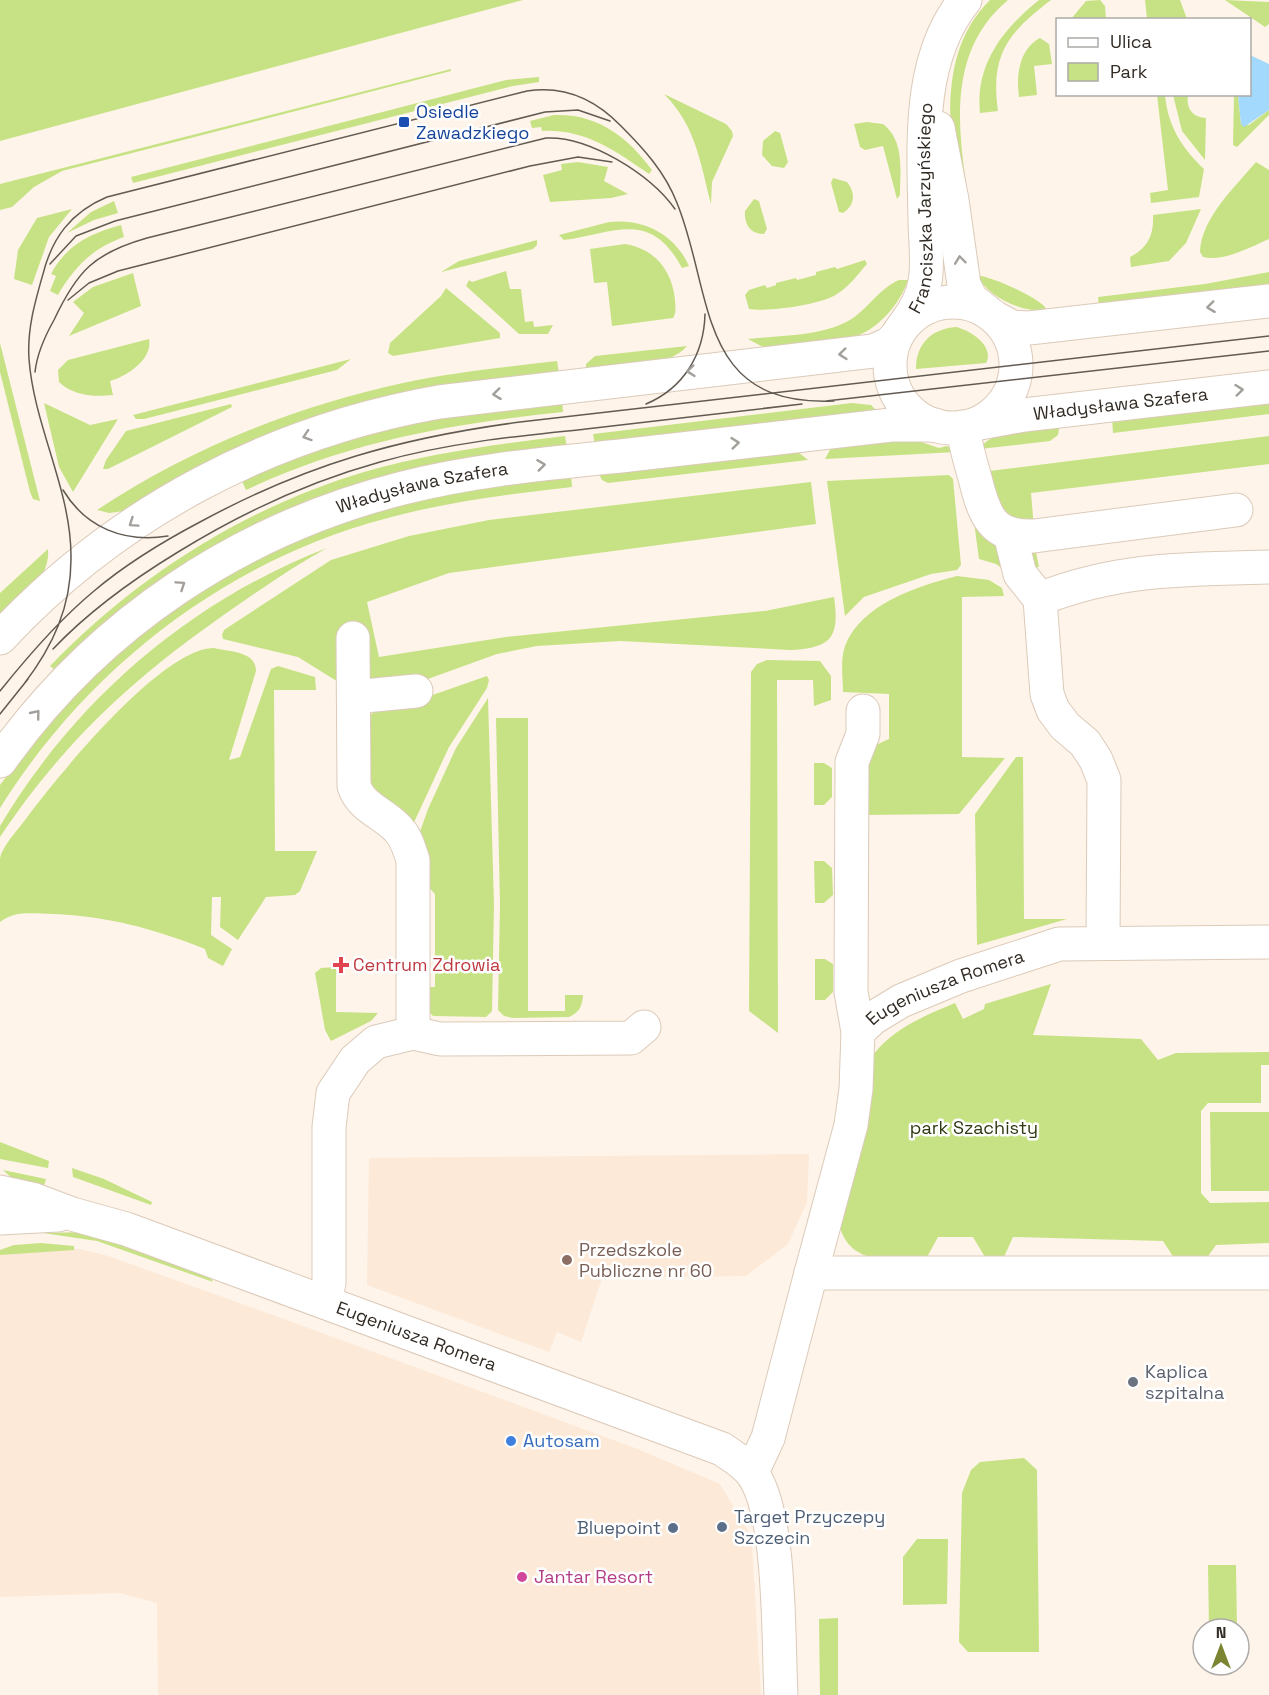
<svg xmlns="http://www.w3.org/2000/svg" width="1269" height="1695" viewBox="0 0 1269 1695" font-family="'Space Grotesk',sans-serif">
  <rect width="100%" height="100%" fill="#fef4e9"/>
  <path fill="#fde9d7" d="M809 1154 807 1202 788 1244 746 1276 602 1278 581 1342 557 1332 549 1352 367 1285 369 1158Z
    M80 1249 108 1256 281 1318 635 1448 720 1484 751 1536 752 1544 761 1695H158L157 1603 120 1593 0 1597V1254Z"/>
  <path fill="#c7e284" d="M0 0H523L0 141Z
    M990 0H1008C934 62 965 161 975 244L966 245C956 167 926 63 990 0Z
    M1039 0H1051C1008 33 990 54 998 111L980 113C975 64 1003 29 1039 0Z
    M1100 0 1105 6 1106 19H1071L1086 1Z
    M1145 0H1180L1187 19H1147Z
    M1225 0 1269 2V24L1265 27Z
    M1040 38 1049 44 1052 64 1034 66 1037 95 1019 97C1016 76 1019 49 1040 38Z
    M451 69V71L62 171 34 187 12 207 0 210V184Z
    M539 77V82L513 86 133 183 131 177 506 80Z
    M664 94 726 124 732 131 733 136 712 182 711 204C700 162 696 126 664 94Z
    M1157 95H1165C1168 126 1181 147 1204 169L1199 197 1151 203 1150 193 1168 190Z
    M1173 95H1188C1186 108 1192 117 1206 118L1205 160 1182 131Z
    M1234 95H1238L1241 124 1249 125 1269 110V115L1237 147 1233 145Z
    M554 115C597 113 628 137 652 170L649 174C615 151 586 129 542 131L541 127 532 128 530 121Z
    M867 122 883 124C905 141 900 171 900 195L897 199 883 146 865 150 860 147 854 124Z
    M775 131 780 133 788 162 784 168 772 166 762 155 763 141Z
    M578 162 608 167 604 181 628 194 611 198 550 202 543 175 562 170 561 164Z
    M1256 162 1269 170V239C1251 247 1223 262 1203 257L1200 252C1201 218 1236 186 1256 162Z
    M833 178 847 182C856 193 855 205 843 213L839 212 831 183Z
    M754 199 759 201 767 229 764 234C750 234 744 224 745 211Z
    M114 201 118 213 94 220 67 233 91 212Z
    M72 209 49 237 32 285 14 279 18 250 37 218Z
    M1201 209 1186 243 1169 261 1131 267 1130 257C1148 248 1154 235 1153 215Z
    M609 222C643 218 675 234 689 266L682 268C650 208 613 234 564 240L559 235Z
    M121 225 124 237C93 248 74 267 58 295L50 291 56 276 51 274C66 245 91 233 121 225Z
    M537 240V245L533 249 441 272 459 261Z
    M625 244C655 249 672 270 675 300 675 306 677 312 673 318L612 326 607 282 594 283 590 249Z
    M865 260 867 264C858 274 849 287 837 294 821 305 768 312 749 309L745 295 749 290 765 285 767 288 776 285V283L796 278 797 280 816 275V272L835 267 837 269Z
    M506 271 510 289H521L525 322 533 321 534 327 553 325 548 334H519L466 286 469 280 472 282Z
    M1269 272V288L1099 307 1098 297 1205 284Z
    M133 273 141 306 69 336 84 313 73 302 93 287Z
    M976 275C990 276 1042 298 1047 310 1022 313 990 298 976 275Z
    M899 280H908C901 302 877 332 852 337V339L775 349 763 347 748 339C781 335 824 337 853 318 870 306 880 288 899 280Z
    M446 288 500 333V338L393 356 388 353 390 343 441 296Z
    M956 327C970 330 995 346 986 363L916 369C916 344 931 329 956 327Z
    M149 339C153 359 127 376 110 381L113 395C96 397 73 396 59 382L58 370 68 360Z
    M0 343 40 501 33 499 30 492 0 372Z
    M687 346C668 369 615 367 586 370V364L595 356Z
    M351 359 337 370 144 419H136L133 415Z
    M557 361 559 373 124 511 109 513 97 510C188 449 296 406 403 383 454 372 506 367 557 361Z
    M562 399 563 412C450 424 350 441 246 490L240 477 281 460 404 422Z
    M1269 400V414L1113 433 1112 417Z
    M44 403 90 425 118 419 73 492 59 467Z
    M852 403 871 405 877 411 595 446 593 434Z
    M231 404 232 407 108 469H103L106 460 126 431Z
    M1060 423 1058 435 1050 441 980 449C988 431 1039 427 1060 423Z
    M565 436 567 448 402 475 56 671 50 666C137 576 244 508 364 472 430 453 498 444 565 436Z
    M1269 436V464L1031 493 1034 528 1003 522 981 472Z
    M915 440 939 448 947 446 956 452 825 459 831 448 839 444Z
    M798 452 808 460 608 483 602 480 598 472Z
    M571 474 572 487C509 494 445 502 384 519 224 562 87 669 0 808V785L59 707 172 606 293 538 424 497Z
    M949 475 953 479 961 565 957 570 931 574 864 597 845 616 827 481Z
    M811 482 816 524 449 573 367 602 379 657 506 637 765 611 834 597C840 638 831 648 790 650L620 641 537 646 497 654 425 680 376 682 366 677 335 680 298 657 223 639 222 635 224 630 331 560 409 536 489 520Z
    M972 507 1034 543 1039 567 1004 570 996 564 979 559Z
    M327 548C296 565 267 585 238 605 139 673 67 737 0 837V826C75 700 190 601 327 548Z
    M48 549C51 579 19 600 0 619V593Z
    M957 576 989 580 1002 588 1004 596 962 597V757L1005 758 959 814 863 815 869 748 889 739V694L843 692C843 678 840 660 845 646 861 604 918 586 957 576Z
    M214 648C230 652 256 651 256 671L229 760 240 757 271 669 278 666 315 677 316 690H274L275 851H317L300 891 295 895 266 897 238 940 220 927 221 897H212L211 935 232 949 223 966 208 958 205 949C155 929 107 916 53 914 33 914 16 910 0 922 0 904 0 875 0 858 3 845 17 831 25 820 57 777 161 648 214 648Z
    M767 660 820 661 831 676V700L814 706 813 680H777L778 1033 749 1011 751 672 757 664Z
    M487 676 489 680 487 688 449 747 410 831 381 808 360 772 364 727 370 715 382 706 424 698Z
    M488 698 494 904 492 1011 486 1017 433 1016 424 1006 422 987H435V894L422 880 416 843 428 809 456 748Z
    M496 718H528V1011H565V995H583C582 1006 580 1012 569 1017L513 1018 504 1016 498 1010 500 904Z
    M1016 757H1023L1024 919H1067L977 945 975 814Z
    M814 763H824L832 768V797L824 805H814Z
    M814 861H824L832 868 833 895 824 903H815Z
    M815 959H825L833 964V992L825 1000H815Z
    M336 967V1012L378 1013 371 1021 331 1041 325 1030 315 973 321 968Z
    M1051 984 1033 1035 1141 1039 1158 1060 1176 1053 1269 1052V1065H1261V1103H1208L1201 1111V1193L1210 1203 1269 1202V1243L1216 1245 1206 1259 1174 1258 1163 1241 1013 1237 1004 1257H985L973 1237H938L927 1257C893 1258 853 1268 840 1228L873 1055C894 1028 924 1016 955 1003L963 1019 984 1009 985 1004Z
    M1210 1112H1269V1191H1211Z
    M0 1142 49 1161 48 1168 0 1159Z
    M72 1168 104 1179 152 1202 151 1205 73 1177Z
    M3 1170 46 1179 44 1186 18 1184Z
    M87 1232 210 1276 213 1282 97 1241 43 1233Z
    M41 1243 74 1246V1250L0 1255V1250L14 1245Z
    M1024 1458 1037 1470 1039 1652H968L959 1642 962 1493 971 1470 980 1462Z
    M917 1539H948L947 1604 903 1605V1557Z
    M1208 1565H1236L1237 1629H1209Z
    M838 1618V1695H820L819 1619Z"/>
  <path fill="#a3d9fd" d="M1250 55 1269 64V110L1244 127 1241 124 1238 95 1250 94Z"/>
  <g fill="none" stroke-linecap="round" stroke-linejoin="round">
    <g stroke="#dccab9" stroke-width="35">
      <g id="minor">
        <path d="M938 128 952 200 964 285 971 299 985 310"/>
        <path id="s1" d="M907 321C933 287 926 261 925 221 924 148 916 60 965 0"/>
        <path d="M963 427C965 444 970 461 975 478 984 514 991 538 1034 536L1236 510"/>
        <path d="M1010 534 1020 574 1040 599 1047 694 1053 710 1065 726 1085 743 1096 760 1104 780 1103 943"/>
        <path d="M1040 599C1117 568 1188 569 1269 567"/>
        <path d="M354 697 416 691"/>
        <path d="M858 1032 851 992 852 762 863 734V711"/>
        <path d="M413 1033 440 1039 631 1038 644 1027"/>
        <path id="s2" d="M0 1192 32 1199 72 1214 126 1229 722 1449C732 1456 743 1462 751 1472 782 1510 778 1643 781 1695"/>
        <path d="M0 1218 58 1215"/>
        <path id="s3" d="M811 1273 851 1125 856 1089 858 1032 873 1018 901 1001 961 976 1059 944 1269 942"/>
        <path d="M325 1302 329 1283V1127L333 1093 355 1060 376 1042 413 1033V860C409 849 407 838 398 829 384 813 361 808 354 786L353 638"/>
        <path d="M752 1472 768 1438 811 1273H1269"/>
      </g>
    </g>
    <g stroke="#dccab9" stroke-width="35">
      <g id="major">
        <circle cx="953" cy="365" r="63"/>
        <path d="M997 319 1012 327 1029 328 1269 301"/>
        <path id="s4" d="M980 423 1024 415 1269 387"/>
        <path d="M0 638C117 512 270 432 439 402L873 351 889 344 896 337"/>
        <path id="s5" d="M0 761C98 623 240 529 403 488 477 469 554 463 629 455 717 445 804 435 891 425H935"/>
      </g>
    </g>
    <use href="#minor" stroke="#fff" stroke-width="33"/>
    <use href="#major" stroke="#fff" stroke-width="33"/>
    <path stroke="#625b53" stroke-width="1.5" d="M50 264 76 236 115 221 545 112 578 110 610 121
      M68 300 89 283 118 271 530 166 578 157 612 162
      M35 372C37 353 45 336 54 320 77 271 94 253 147 238L546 138C589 136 650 174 675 209
      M826 401 1269 351
      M646 404C684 388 704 354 705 314
      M63 490C86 528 124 543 168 536
      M53 649C90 610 132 580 178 552 241 513 308 482 380 462 447 443 517 436 586 429 658 421 730 412 802 404
      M24 684C53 646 71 607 71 559 72 491 34 427 29 359 27 329 35 302 43 274 52 238 71 212 107 197L527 91C565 85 595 99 621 126 644 149 665 172 677 203 714 294 696 407 834 401
      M0 691C28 656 59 620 94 591 127 563 162 542 200 522 307 464 400 438 520 422L1269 336
      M0 714 28 679"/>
  </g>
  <defs><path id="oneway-chevron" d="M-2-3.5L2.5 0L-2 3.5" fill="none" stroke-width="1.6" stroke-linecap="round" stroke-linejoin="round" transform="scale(1.5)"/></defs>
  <g stroke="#a3a09c">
    <use href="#oneway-chevron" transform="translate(960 260) rotate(-97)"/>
    <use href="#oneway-chevron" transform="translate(1211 307) rotate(173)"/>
    <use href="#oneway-chevron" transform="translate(843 354) rotate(174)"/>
    <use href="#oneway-chevron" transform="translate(691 371) rotate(174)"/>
    <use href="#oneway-chevron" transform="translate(1239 390) rotate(-6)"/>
    <use href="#oneway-chevron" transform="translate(497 394) rotate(173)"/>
    <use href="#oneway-chevron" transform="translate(307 436) rotate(162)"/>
    <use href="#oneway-chevron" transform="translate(735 443) rotate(-6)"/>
    <use href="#oneway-chevron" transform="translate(541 465) rotate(-7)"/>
    <use href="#oneway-chevron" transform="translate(133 523) rotate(146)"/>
    <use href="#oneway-chevron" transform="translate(181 585) rotate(-34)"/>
    <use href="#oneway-chevron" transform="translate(36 714) rotate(-51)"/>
  </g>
  <rect fill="#1a4fb4" stroke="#fff" stroke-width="2" x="398" y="116" width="12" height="12" rx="3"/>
  <path fill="#e0444e" stroke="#fff" stroke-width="2" d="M338 956h6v6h6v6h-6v6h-6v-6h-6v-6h6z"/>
  <circle fill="#8d6e63" stroke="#fff" stroke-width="2" cx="567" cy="1260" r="6"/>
  <circle fill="#6b7280" stroke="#fff" stroke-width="2" cx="1133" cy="1382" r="6"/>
  <circle fill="#3f7fe0" stroke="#fff" stroke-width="2" cx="511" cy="1441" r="6"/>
  <g fill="#5c6f8a" stroke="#fff" stroke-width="2">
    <circle cx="722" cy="1527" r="6"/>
    <circle cx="673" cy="1528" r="6"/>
  </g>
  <circle fill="#d1479c" stroke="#fff" stroke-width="2" cx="522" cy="1577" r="6"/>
  <g text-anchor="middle" stroke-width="5" stroke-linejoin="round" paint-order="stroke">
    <g font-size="18" fill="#164399" stroke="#fff" text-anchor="start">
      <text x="416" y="118">Osiedle<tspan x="416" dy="21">Zawadzkiego</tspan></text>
    </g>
    <g font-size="18" fill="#322b24" stroke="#fff">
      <text dy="6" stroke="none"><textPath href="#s1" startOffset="117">Franciszka Jarzyńskiego</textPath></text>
      <text dy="6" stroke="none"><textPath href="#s4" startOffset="142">Władysława Szafera</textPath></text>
      <text dy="6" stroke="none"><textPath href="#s5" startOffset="516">Władysława Szafera</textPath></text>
      <text dy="6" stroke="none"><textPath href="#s3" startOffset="346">Eugeniusza Romera</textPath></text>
      <text dy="6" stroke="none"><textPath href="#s2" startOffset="441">Eugeniusza Romera</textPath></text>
    </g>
    <g font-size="18" fill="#be3a42" stroke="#fff" text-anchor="start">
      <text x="353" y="971">Centrum Zdrowia</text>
    </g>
    <g font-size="18" fill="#2e3811" stroke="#fff">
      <text x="974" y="1134">park Szachisty</text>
    </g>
    <g font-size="18" fill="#785e54" stroke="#fff" text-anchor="start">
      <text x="579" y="1256">Przedszkole<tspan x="579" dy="21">Publiczne nr 60</tspan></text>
    </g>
    <g font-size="18" fill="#5b616d" stroke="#fff" text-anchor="start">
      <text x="1145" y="1378">Kaplica<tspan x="1145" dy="21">szpitalna</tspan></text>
    </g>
    <g font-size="18" fill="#366cbe" stroke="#fff" text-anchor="start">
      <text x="523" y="1447">Autosam</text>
    </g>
    <g font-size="18" fill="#4e5e75" stroke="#fff" text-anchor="start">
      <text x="734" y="1523">Target Przyczepy<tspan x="734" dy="21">Szczecin</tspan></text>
      <text x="661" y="1534" text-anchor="end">Bluepoint</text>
    </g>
    <g font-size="18" fill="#b23c85" stroke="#fff" text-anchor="start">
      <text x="534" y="1583">Jantar Resort</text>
    </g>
  </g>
  <rect x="1056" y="18" width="195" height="78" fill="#ffffff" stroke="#adaaa7" stroke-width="1.5"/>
  <rect x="1068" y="38" width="30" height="9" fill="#ffffff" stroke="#adaaa7" stroke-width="1.5"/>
  <text x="1110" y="48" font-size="18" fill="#322b24">Ulica</text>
  <rect x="1068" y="63" width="30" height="18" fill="#c7e284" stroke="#adaaa7" stroke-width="1.5"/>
  <text x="1110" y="78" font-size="18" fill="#322b24">Park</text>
  <g transform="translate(1221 1647)"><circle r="28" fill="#ffffff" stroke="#adaaa7" stroke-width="1.5"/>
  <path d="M0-4.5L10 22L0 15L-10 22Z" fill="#7b8431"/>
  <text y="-9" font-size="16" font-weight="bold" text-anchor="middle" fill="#322b24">N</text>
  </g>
</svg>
